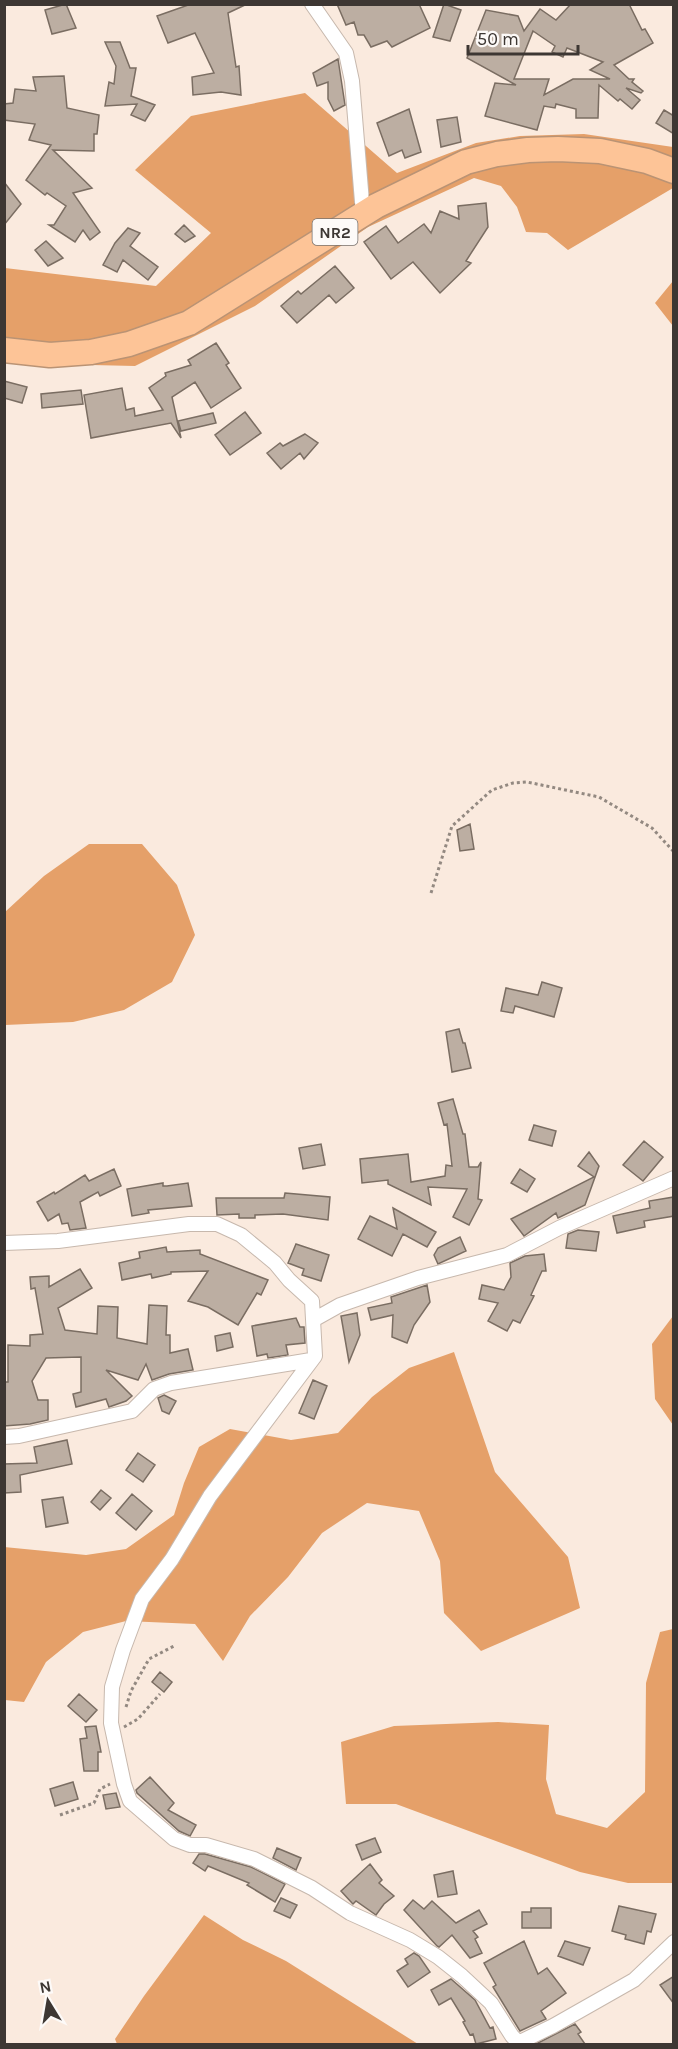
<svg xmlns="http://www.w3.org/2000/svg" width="678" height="2049" viewBox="0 0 678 2049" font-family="Karla,sans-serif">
  <rect width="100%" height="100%" fill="#faeade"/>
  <path fill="#e5a069" d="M305 93 397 173 476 143 520 136 584 134 673 147V188L568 250 547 233 526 232 517 207 501 186 474 178 368 227 255 306 135 366 5 363V268L156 286 211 233 135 170 191 116Z
    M673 281V326L655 303Z
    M89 844H142L177 885 195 935 172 982 124 1010 73 1022 5 1025V912L44 876Z
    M673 1316V1425L655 1399 652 1344Z
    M454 1352 495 1472 568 1557 580 1608 481 1651 444 1613 440 1561 419 1511 367 1503 322 1533 288 1577 250 1616 223 1661 195 1624 126 1621 83 1632 46 1662 24 1702 5 1700 4 1547 86 1555 126 1549 174 1515 184 1483 199 1447 230 1429 291 1440 338 1433 372 1397 409 1368Z
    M673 1629V1883H628L580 1872 396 1804H346L341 1742 394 1726 498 1722 549 1725 546 1779 556 1814 607 1828 645 1792 646 1683 660 1632Z
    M204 1915 243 1940 286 1961 418 2044H117L115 2039 144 1996Z"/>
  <path fill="#bcaea2" stroke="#7a6d62" stroke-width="1.5" fill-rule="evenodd" d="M66 4 76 28 52 34 45 10Z
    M191 4H247L228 13 236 67 239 66 241 95 221 92 193 95 192 77 214 73 195 33 168 43 157 16Z
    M337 4H419L430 28 392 47 387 41 371 47 364 35H358L354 22 346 25Z
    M444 4 461 10 450 41 433 37Z
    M571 4H629L642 30 645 29 653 43 614 65 629 79H634L632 82 643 91 641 93 626 88 640 100 632 109 620 99 618 101 599 85 598 118H576V109L556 104 555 108 544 106 537 130 485 116 495 83 516 85 467 58 486 10 518 16 524 31 540 9 556 20ZM533 31 555 46 552 52 563 57 567 48 603 62 590 70 610 79H573L544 95 549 79H514Z
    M105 42H120L130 68H136L131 96 155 105 145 121 131 115 137 104 105 106 109 82 114 84 116 66Z
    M338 59 345 105 334 111 328 99V82L317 86 313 73Z
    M64 76 67 108 99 115 97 134H94V151L53 150 92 188 73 193 100 232 90 240 83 230 75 242 49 225H54L66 206 47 193 45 195 26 180 51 145 29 140 35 124 4 120V104L13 103 15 89 36 91 33 77Z
    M409 109 421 152 405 158 402 150 389 156 377 123Z
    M664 110 674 116V134L656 123Z
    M457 117 461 142 441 147 437 120Z
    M4 182 21 204 4 225Z
    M486 203 488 227 466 261 471 263 440 293 413 262 391 279 364 242 386 226 398 243 424 224 431 233 440 211 459 219 458 206Z
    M184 225 195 236 185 242 175 234Z
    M128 228 140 233 130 246 158 267 148 280 123 260 117 272 103 265 115 243Z
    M46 241 63 258 48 266 35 250Z
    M335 266 354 288 336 303 329 295 297 323 281 306 298 291 301 294Z
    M216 343 229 363 226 365 241 388 211 408 195 382 172 397 181 438 171 423 91 438 84 395 122 388 126 410 134 408 135 416 163 410 149 388 166 376 165 373 191 365 188 360Z
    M4 381 27 387 22 403 4 398Z
    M81 390 83 404 42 408 41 394Z
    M245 412 261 433 230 455 215 435Z
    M213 413 216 423 181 431 178 421Z
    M305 434 318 443 304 459 300 453 281 469 267 453 280 443 283 446Z
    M470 824 474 849 460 851 457 830Z
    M542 982 562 988 554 1017 515 1006 513 1013 501 1011 506 988 538 995Z
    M459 1029 463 1043H465L471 1068 452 1072 446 1032Z
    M453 1099 463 1134H465L469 1167H478L481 1162 478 1199 482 1200 469 1225 453 1217 467 1189 428 1187 431 1205 388 1184V1180L362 1183 360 1159 408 1154 411 1182 445 1176 446 1165 452 1166 447 1124 444 1125 438 1103Z
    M534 1125 556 1131 552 1146 529 1140Z
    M644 1141 663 1157 643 1181 623 1165Z
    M321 1144 325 1165 303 1169 299 1148Z
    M589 1152 599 1166 585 1205 558 1218 556 1213 524 1236 511 1219 594 1177 578 1166Z
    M114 1169 121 1186 100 1196 98 1192 80 1202 86 1228 70 1230 68 1223 62 1224 59 1214 48 1221 37 1202 54 1192 55 1194 85 1175 89 1181Z
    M520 1169 535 1179 527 1192 511 1183Z
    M163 1183V1186H167L188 1183 192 1206 148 1210 149 1213 132 1216 127 1189Z
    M285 1193 330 1197 328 1220 283 1214 255 1215V1218H239V1214L217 1215 216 1198H284Z
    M674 1197V1216L644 1221 645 1227 617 1233 613 1216 650 1208 649 1201Z
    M393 1208 436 1232 427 1247 403 1234 392 1256 358 1239 370 1216 397 1229Z
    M578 1230 599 1232 596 1251 566 1248 568 1234Z
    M460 1237 466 1251 438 1264 434 1255 438 1248Z
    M296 1244 329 1255 321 1281 302 1275 304 1269 288 1263Z
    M166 1247 167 1252 200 1250V1254L268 1280 261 1295 257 1293 238 1325 208 1307 188 1301 208 1271 171 1272V1274L152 1278 151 1274 122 1280 119 1263 140 1258 139 1252Z
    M544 1254 546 1271H542L531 1295 534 1296 520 1323 513 1320 507 1331 488 1321 498 1303 479 1299 482 1285 504 1290 511 1277 510 1263 525 1256Z
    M80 1269 92 1288 58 1308 65 1330 97 1334 98 1306 118 1307 117 1338 147 1344 149 1305 167 1306 166 1335H170V1353L188 1349 193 1370 169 1374 152 1380 146 1364 138 1380 106 1370 132 1396 126 1401 109 1407 106 1399 76 1407 73 1394 81 1392V1357L46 1358 32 1381 38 1400H48V1420L30 1424 4 1426V1382H8V1345L30 1346V1335L43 1334 35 1288 31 1289 30 1277 49 1276V1287Z
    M427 1285 430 1302 414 1325 407 1343 392 1337 393 1315 371 1320 368 1308 392 1303 391 1297Z
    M357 1313 360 1335 349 1362 341 1316Z
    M296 1318 300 1327H304L305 1343 286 1345 288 1355 268 1358 267 1354 257 1356 252 1326Z
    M230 1333 233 1347 217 1351 215 1336Z
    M313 1380 327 1386 314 1419 299 1413Z
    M164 1395 176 1401 169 1414 162 1411 158 1398Z
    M67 1440 72 1464 20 1475 21 1492 4 1493V1464L37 1463 34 1447Z
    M138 1453 155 1465 143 1482 126 1470Z
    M101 1490 111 1498 100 1510 91 1502Z
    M132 1494 152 1511 136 1530 116 1513Z
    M63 1497 68 1523 46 1527 42 1500Z
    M160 1672 172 1682 164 1692 152 1682Z
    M79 1694 97 1710 86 1722 68 1706Z
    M96 1726 101 1752H98V1771H84L80 1739 87 1738 85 1727Z
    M150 1777 174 1803 168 1810 196 1825 190 1836 179 1831 137 1793 136 1790Z
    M73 1782 78 1799 55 1806 50 1789Z
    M116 1793 120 1807 106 1809 103 1795Z
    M375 1838 381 1852 362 1860 356 1845Z
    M277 1848 301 1858 296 1870 273 1858Z
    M199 1854H205L251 1867 285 1884 275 1902 247 1885 249 1883 208 1866 205 1871 193 1863Z
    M370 1864 382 1880 379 1883 394 1896 384 1904 376 1915 356 1901 353 1904 352 1903 341 1891Z
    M453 1871 457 1894 438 1897 434 1875Z
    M281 1898 297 1905 290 1918 274 1911Z
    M413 1900 424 1909 432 1901 456 1923 479 1910 487 1924 473 1931 478 1937 475 1939 482 1953 470 1958 452 1935 439 1947 437 1946 404 1910Z
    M619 1906 656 1914 651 1932 647 1931 644 1944 625 1939 626 1935 612 1931Z
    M531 1908H551V1928H522V1912H531Z
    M524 1941 538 1974 547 1968 566 1993 541 2011 546 2019 520 2031 493 1987 496 1985 484 1963Z
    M565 1941 590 1948 583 1965 558 1956Z
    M414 1953 419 1956 430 1972 408 1987 397 1971 408 1964 405 1959Z
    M674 1976V2004L660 1985Z
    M451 1979 475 2000 490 2028 493 2027 496 2039 476 2044 473 2034 470 2035 463 2022 465 2021 451 1998 439 2005 431 1990Z
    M575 2024 581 2032 578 2034 585 2044H536Z"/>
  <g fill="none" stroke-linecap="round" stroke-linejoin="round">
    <g stroke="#c7b8ad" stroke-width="16">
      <path id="street" d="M312 4 346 53 352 81 363 214
        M4 1243 58 1241 189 1224H217L241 1235 275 1263 289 1280 312 1301 315 1356 210 1496 172 1559 142 1599 123 1650 112 1687 111 1723 124 1784 130 1801 174 1839 190 1845H206L254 1859 312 1888 350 1913 410 1940 438 1957 462 1976 491 2003 512 2036 520 2044
        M315 1319 340 1305 418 1278 507 1255 559 1228 674 1178
        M4 1437 19 1436 132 1411 154 1389 171 1383 311 1360
        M518 2043 553 2026 634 1980 674 1942"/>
    </g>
    <g stroke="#ba9374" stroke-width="27">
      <path id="highway" d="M4 350 50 355 91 352 129 344 189 323 376 206 466 162 497 154 528 150 558 149 600 151 647 161 674 171"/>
    </g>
    <path stroke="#938981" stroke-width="3" stroke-dasharray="3 3" stroke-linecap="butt" d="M431 893 452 826 492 790 513 783 527 782 599 797 652 828 674 852
      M126 1707 131 1691 149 1659 174 1646
      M124 1727 138 1719 160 1694
      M60 1815 94 1803 100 1789 110 1784"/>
    <use href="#street" stroke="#fff" stroke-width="14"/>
    <use href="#highway" stroke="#fdc497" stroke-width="24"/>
  </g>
  <g text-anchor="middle" stroke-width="4.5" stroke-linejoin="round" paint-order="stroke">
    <rect fill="#fdfaf8" stroke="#77726e" stroke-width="1.5" x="312.5" y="219" width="45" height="26" rx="4.5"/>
    <g font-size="16" font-weight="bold" fill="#3d3733">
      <text x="335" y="238">NR2</text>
    </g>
  </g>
  <rect width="678" height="2049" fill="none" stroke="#3d3733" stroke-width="12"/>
  <g transform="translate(48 2001) rotate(349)" stroke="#fdfaf8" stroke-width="4.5" paint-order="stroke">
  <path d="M0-4.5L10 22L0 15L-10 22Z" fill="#3d3733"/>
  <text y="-9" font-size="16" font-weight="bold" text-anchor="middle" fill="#3d3733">N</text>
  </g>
  <path d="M468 45v9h110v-9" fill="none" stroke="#3d3733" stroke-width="3"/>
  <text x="477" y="45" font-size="18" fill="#3d3733" stroke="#fdfaf8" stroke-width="4.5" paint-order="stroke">50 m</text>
</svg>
